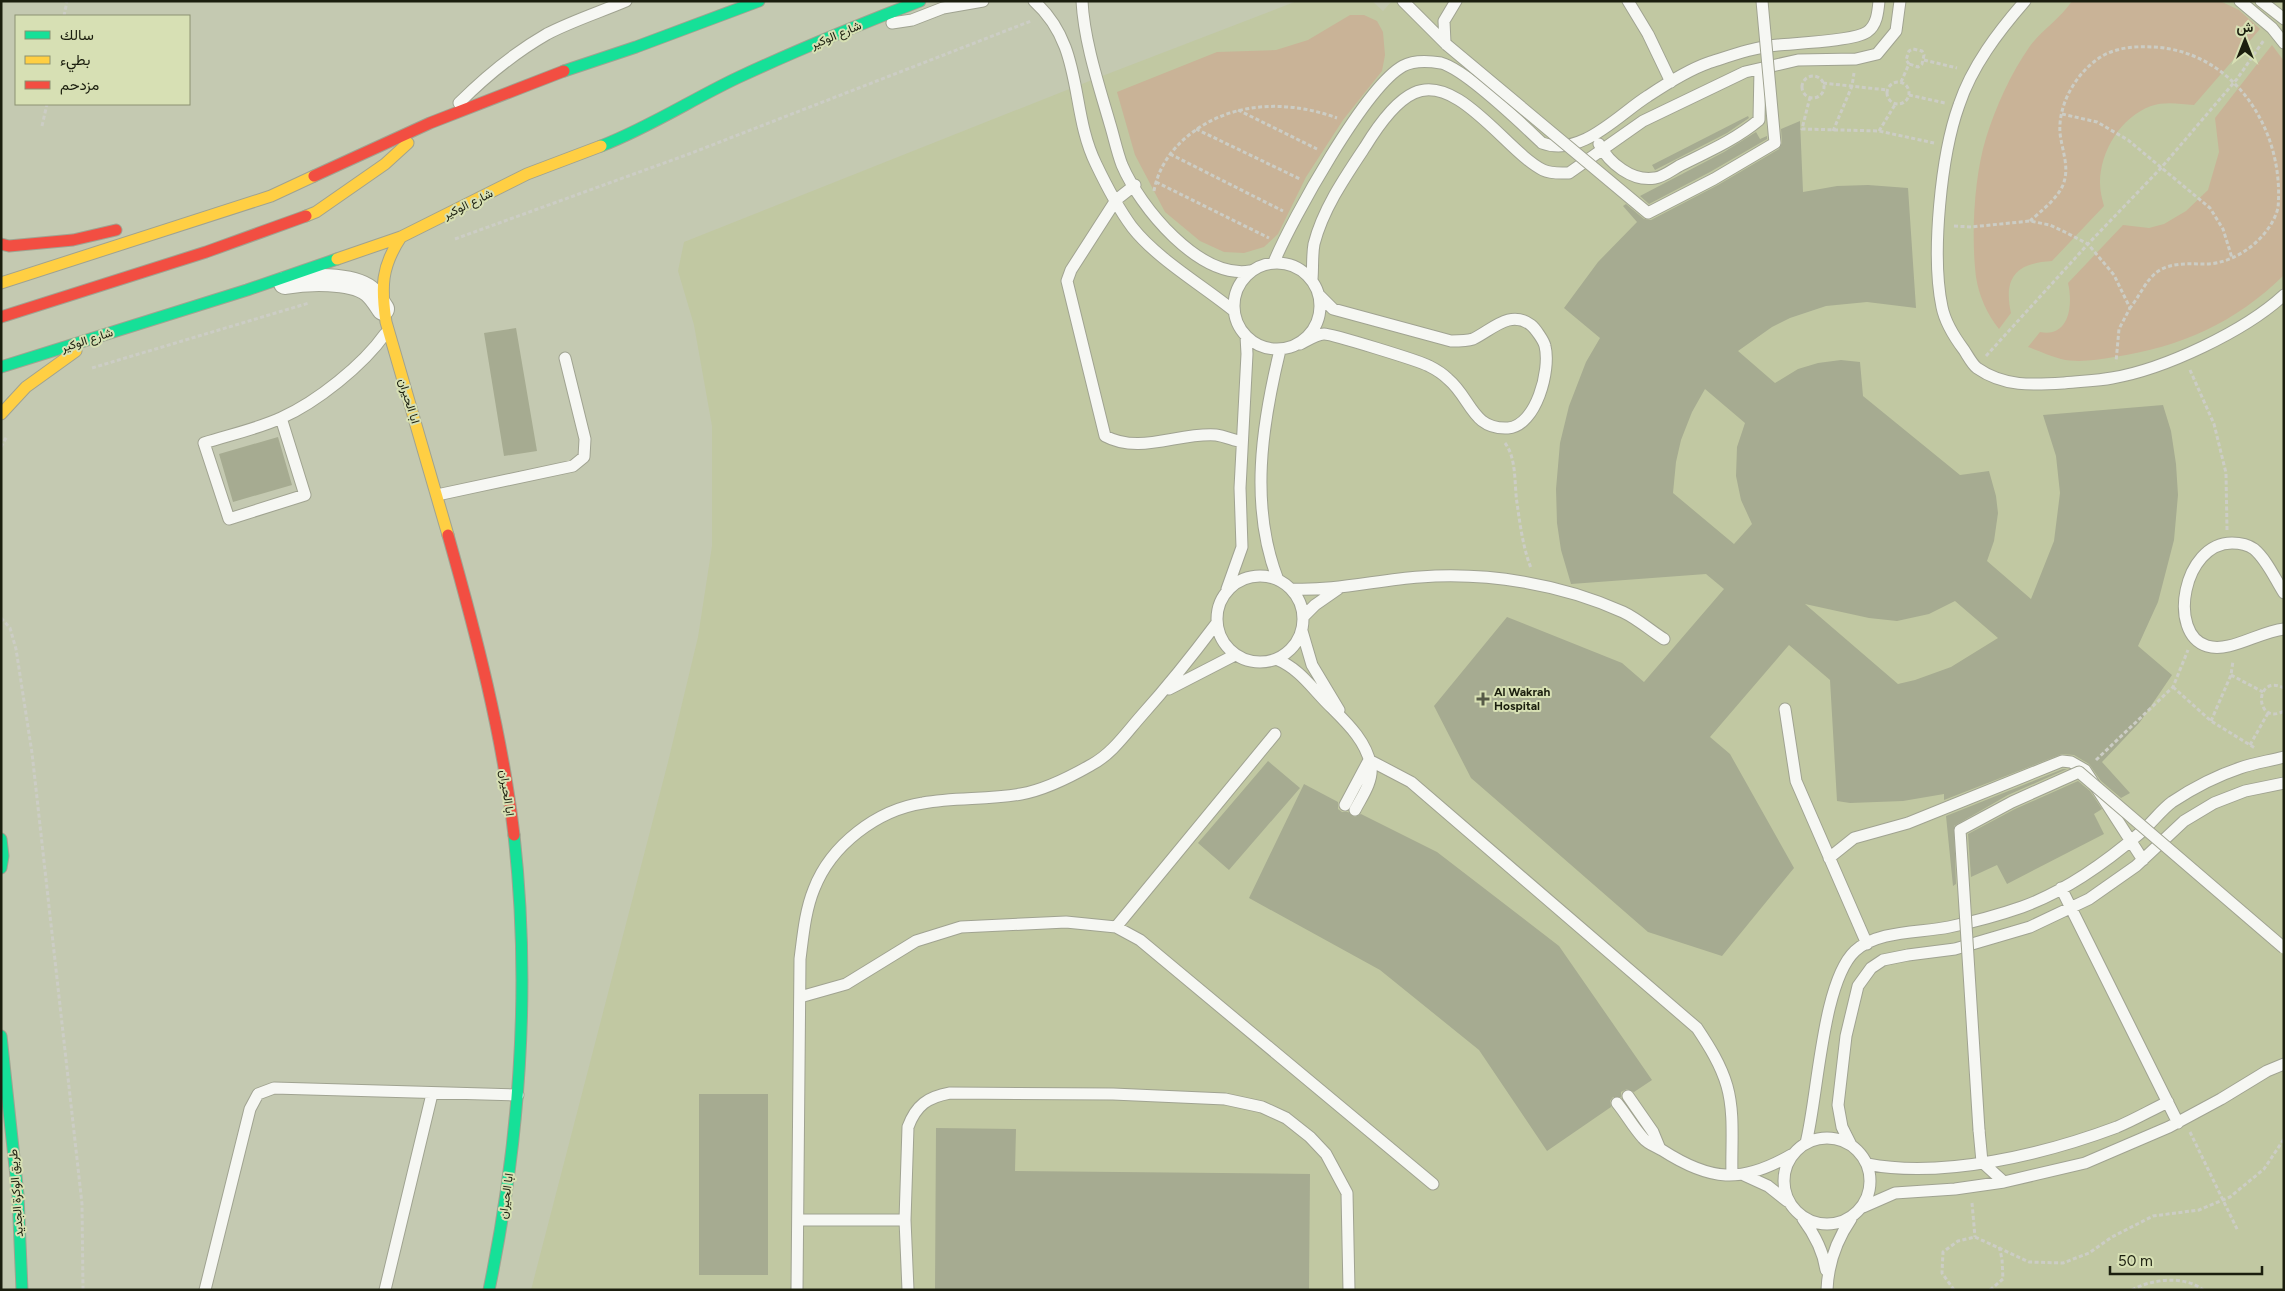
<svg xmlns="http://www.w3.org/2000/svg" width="2285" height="1291" viewBox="0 0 2285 1291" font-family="Figtree,Vazirmatn,sans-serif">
  <rect width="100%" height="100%" fill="#c4c9b1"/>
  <path fill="#c1c8a2" d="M1297 1H1372L1383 11 1392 1H2284V1290H531L668 762 698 637 712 546V426L694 325 678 271 684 242 1097 78Z"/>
  <path fill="#c9b397" d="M2072 1H2220L2239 10 2260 29 2194 105C2180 104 2165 101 2151 106 2121 117 2100 151 2100 183 2100 191 2102 199 2104 206L2052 261C2017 263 2003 277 2011 313L1999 329C1987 314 1979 296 1976 277 1971 236 1974 177 1986 138 1996 106 2011 73 2030 46 2042 30 2061 18 2072 1Z
    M1350 15H1364L1377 21 1383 32 1385 55 1382 71 1343 120 1306 177 1278 234 1264 247 1244 253 1224 252 1200 241 1165 212 1135 155 1117 92 1217 52 1276 50 1308 40Z
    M2272 45 2284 61V275C2235 323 2181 347 2114 357 2096 360 2078 363 2061 359 2050 356 2039 351 2028 347L2040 332C2070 338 2073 304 2068 283L2123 225 2149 228 2164 224 2186 211 2208 190 2219 152 2215 118Z"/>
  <path fill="#a6ab91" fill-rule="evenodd" d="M1748 116 1749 118 1727 133 1655 170 1652 165Z
    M1800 121 1803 192 1837 186 1868 185 1908 188 1916 308 1867 302 1826 306 1790 318 1772 327 1738 351 1775 383 1798 369 1818 363 1841 360 1860 362 1863 396 1960 475 1989 471 1996 496 1998 513 1994 541 1987 561 2031 599 2054 541 2060 493 2056 456 2043 415 2163 405 2171 431 2176 464 2178 495 2174 540 2158 602 2138 646 2172 675 2140 722 2102 762 2130 793 2121 798 2101 781 2089 764 2074 755 2062 754 1944 800V794L1903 801 1850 803 1837 801 1830 680 1789 645 1710 737 1730 754 1794 868 1722 956 1648 932 1471 778 1434 706 1507 617 1622 663 1644 682 1724 589 1706 574 1571 584 1561 550 1557 523 1556 489 1560 443 1569 406 1586 362 1600 338 1564 308 1598 262 1637 222 1623 206 1626 204 1644 219 1651 220 1718 185 1779 149 1782 143 1781 129ZM1705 389 1745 423 1737 447 1736 476 1741 500 1752 524 1734 544 1673 493 1676 462 1681 440 1692 412ZM1955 601 1998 638 1951 667 1915 680 1898 684 1805 604 1869 618 1897 621 1929 614Z
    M1756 132 1760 139 1767 136V139L1710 172 1649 204 1640 196 1724 152Z
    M516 328 537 451 504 456 484 333Z
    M278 437 292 485 233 502 219 454Z
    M1268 761 1300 788 1229 870 1198 843Z
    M2063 769H2067L2008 795 1954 826 1956 884 1953 886 1946 816Z
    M2078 781 2090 791 2102 809 2094 814 2104 834 2007 884 1997 865 1971 877 1968 834 2015 809Z
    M1304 784 1338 802V809L1342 812H1348L1355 817 1361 814 1437 852 1559 946 1652 1080 1634 1092 1627 1089 1621 1092V1097H1613L1610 1101 1611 1107 1547 1151 1479 1050 1380 970 1249 898Z
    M699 1094H768V1275H699Z
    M936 1128 1016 1129 1015 1171 1310 1174 1309 1290H935Z"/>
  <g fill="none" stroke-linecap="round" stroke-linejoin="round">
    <g stroke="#a0a391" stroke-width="13">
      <path id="lane" d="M1034 1C1085 47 1069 109 1096 164 1106 185 1118 208 1132 227 1157 259 1202 285 1234 311
        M1082 1C1084 41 1099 86 1110 124 1114 137 1117 152 1122 165 1140 207 1199 279 1250 271
        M1403 1 1447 45
        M1628 1 1648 34 1671 82
        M2025 1C1998 32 1972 66 1959 105 1941 155 1931 255 1942 307 1945 322 1955 338 1964 350 1968 356 1972 364 1977 368 2004 387 2033 385 2064 383 2080 381 2096 381 2112 378 2165 369 2245 331 2284 295
        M2240 1 2272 28 2284 43
        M2261 1 2284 19
        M892 23 912 20 943 8 983 1
        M1445 43 1444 21 1456 1
        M459 103C486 76 514 53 547 34 572 21 600 12 626 1
        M1599 144C1609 163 1632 182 1655 178 1663 177 1672 170 1679 166 1707 152 1735 140 1759 120L1760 69
        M1135 185 1116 200 1071 270 1067 281 1105 436C1140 455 1179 432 1216 435 1224 436 1233 440 1242 442
        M1274 262C1292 219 1365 87 1403 66 1414 60 1429 61 1441 63 1465 69 1522 124 1542 143 1581 158 1619 114 1648 96 1666 84 1688 70 1708 63 1730 56 1754 47 1778 45 1797 43 1854 41 1867 32 1877 25 1878 12 1879 1
        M1234 306a43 43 0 1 1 86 0a43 43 0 1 1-86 0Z
        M1312 279C1313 267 1312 255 1314 244 1323 209 1345 177 1365 147 1376 129 1394 102 1414 93 1458 73 1507 152 1543 170 1551 174 1560 173 1569 173L1643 121 1745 72 1798 60 1856 59 1877 54 1896 31 1900 1
        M1300 344C1306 341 1317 334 1324 334 1332 334 1420 361 1429 366 1435 369 1443 374 1448 379 1471 398 1472 430 1508 428 1536 426 1551 370 1545 346 1544 341 1535 328 1531 325 1510 309 1492 330 1473 339 1467 341 1458 341 1451 341L1333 309 1320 296
        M281 418 305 495 229 519 204 443C229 435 257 429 281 418 317 402 363 365 385 334
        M437 495 573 466 584 457 585 439 565 358
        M1217 619a43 43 0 1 1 86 0a43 43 0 1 1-86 0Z
        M1278 580C1249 506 1262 424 1280 350
        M1227 589 1242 547 1240 488 1247 354 1246 336
        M1292 589C1335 591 1377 580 1420 577 1488 572 1561 584 1623 612 1638 619 1651 631 1664 639
        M2284 593C2275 579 2267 560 2254 549 2247 544 2240 543 2232 543 2183 543 2167 634 2207 646 2230 653 2258 632 2284 629
        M1304 616 1315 605 1338 589
        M1302 631 1312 665 1339 710
        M1276 659C1300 669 1311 687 1328 704 1346 722 1367 741 1371 767 1373 782 1361 798 1355 810
        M1169 689 1235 655
        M1785 709 1796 781 1867 944
        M1369 760 1411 782 1697 1028C1709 1046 1721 1065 1727 1086 1735 1114 1731 1146 1732 1175
        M1345 805 1369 760
        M1829 858 1854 838 1908 823 2062 761 2071 762 2085 770 2143 860
        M2061 888 2178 1123
        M1116 927 1275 734
        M800 997 846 984 916 941 961 927 1066 922 1116 927 1140 940 1433 1184
        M1628 1096 1653 1132 1660 1149
        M1617 1103C1626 1114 1633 1127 1643 1138 1648 1144 1655 1146 1662 1150 1710 1181 1741 1184 1791 1155
        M1979 1130 1982 1162 2004 1182
        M1784 1181a43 43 0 1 1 86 0a43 43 0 1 1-86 0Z
        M1806 1143C1818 1096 1822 982 1855 951 1878 930 1920 933 1949 927 1973 922 1999 915 2022 907 2066 891 2105 863 2140 833 2151 824 2161 810 2172 802 2193 788 2216 776 2240 768 2254 763 2269 761 2284 757
        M1851 1145 1842 1127 1838 1105 1846 1036 1858 986 1871 968 1883 960 1908 955 1955 949 2030 927 2089 899 2136 866 2184 821 2214 803 2245 791 2284 783
        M1867 1164C1943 1179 2045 1154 2117 1127 2134 1120 2151 1110 2168 1102
        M1744 1175 1768 1186 1787 1201
        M1863 1207 1895 1193 1955 1189 2004 1182 2085 1163 2169 1127 2221 1099 2267 1071 2284 1064
        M1803 1219C1815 1235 1823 1250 1826 1270
        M800 1220H905
        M205 1290 250 1109 258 1094 274 1088 518 1095
        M385 1290 432 1094
        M797 1290 800 959C803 936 805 911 814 889 831 845 877 810 923 803 955 797 988 800 1021 794 1044 790 1070 777 1091 765 1112 754 1126 733 1142 715 1168 686 1192 656 1216 624
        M908 1290 905 1220 908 1127C916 1105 928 1097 950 1093L1113 1094 1225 1099 1262 1107 1286 1118 1310 1137 1326 1154 1347 1193 1349 1290
        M1827 1290C1828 1263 1836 1241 1851 1219"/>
    </g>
    <g stroke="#a0a391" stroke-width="24">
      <path id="street" d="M285 283C307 279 351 277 369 291 375 296 379 303 383 309"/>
    </g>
    <g stroke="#a0a391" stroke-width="13">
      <path id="fast" d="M564 71 636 47 759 1
        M601 146C648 128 691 100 737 78 797 50 858 25 920 1
        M1 367 247 290 337 259
        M1 839 3 856 1 868
        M1 1036 18 1195 22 1290
        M489 1290C520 1140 531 988 514 835"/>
    </g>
    <g stroke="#a0a391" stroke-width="13">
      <path id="slow" d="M306 216 316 212 385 164 408 143
        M401 237C381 267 381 287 386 322L448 535
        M337 259 401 237 527 174 601 146
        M1 283 271 196 314 176
        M1 414 26 387 76 351"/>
    </g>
    <g stroke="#a0a391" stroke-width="13">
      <path id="jam" d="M314 176 430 123 564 71
        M1 244 9 246 73 240 116 230
        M1 317 206 252 306 216
        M448 535C476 634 502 733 514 835"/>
    </g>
    <path stroke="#cccdc5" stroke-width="3" stroke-dasharray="4 2.5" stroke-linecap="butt" d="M64 16 67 1
      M1924 60 1957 68
      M1802 87a11 11 0 1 1 22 0a11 11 0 1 1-22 0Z
      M1901 82 1909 64 1906 60 1909 51 1913 49 1922 51 1924 55 1922 64 1918 67 1909 64
      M1887 93a11 11 0 1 1 22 0a11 11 0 1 1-22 0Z
      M1823 83 1887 90
      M1909 95 1945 103
      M1810 97 1802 129 1879 131 1934 143
      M1238 110 1317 149
      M2062 114 2097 122 2128 140 2210 208 2223 229 2232 258
      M42 126 47 104
      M1196 129 1300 179
      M1833 131 1852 86 1854 73
      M1879 131 1896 103
      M1170 154 1283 211
      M1156 182 1269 238
      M1154 191C1157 173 1167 156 1179 144 1221 102 1283 98 1337 118
      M2030 221C2041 211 2057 199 2063 185 2070 167 2062 151 2060 133 2058 106 2074 77 2095 61 2111 48 2132 46 2152 47 2232 50 2285 128 2278 208 2270 238 2236 264 2205 264 2189 264 2171 262 2157 272 2146 280 2139 297 2130 308
      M1954 226 1971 227 2030 221 2050 225 2065 232 2088 244 2114 275 2130 308 2119 329 2116 362
      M455 239 689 154 1031 21
      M1986 356 2088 244 2161 168 2237 79 2264 40
      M92 368 309 303
      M2190 370 2214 424 2226 473 2227 530
      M1505 443C1517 459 1514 484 1517 503 1520 524 1523 548 1531 568
      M1 447 7 436
      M1 618 10 628 16 649 32 753 82 1204 83 1290
      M2231 675 2263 692
      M2173 687 2211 721 2255 748
      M2284 688C2253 673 2255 727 2284 711
      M2211 721 2231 675 2233 661
      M2250 745 2268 713
      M2096 760 2173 687 2188 650
      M2190 1132 2238 1231
      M1972 1203 1975 1237
      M1954 1290 1942 1273 1943 1252 1958 1241 1975 1237 2029 1262 2063 1263 2089 1253 2112 1237 2153 1216 2199 1210 2230 1197 2264 1169 2284 1139
      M1990 1290 2003 1279 2002 1259 1999 1246
      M2132 1290C2151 1279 2185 1275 2203 1290"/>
    <use href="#lane" stroke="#f6f7f3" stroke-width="11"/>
    <use href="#street" stroke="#f6f7f3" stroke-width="22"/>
    <use href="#fast" stroke="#16e098" stroke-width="11"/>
    <use href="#slow" stroke="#ffcf43" stroke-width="11"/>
    <use href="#jam" stroke="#f24e42" stroke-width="11"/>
    <g stroke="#a0a391" stroke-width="13" stroke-linecap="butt">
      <path id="lane-bridge" d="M1447 45 1648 213 1714 179 1775 143 1762 1
        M1979 1130 1960 830 2012 802 2079 772 2284 948"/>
    </g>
    <use href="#lane-bridge" stroke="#f6f7f3" stroke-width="11"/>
  </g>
  <path fill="#565a47" stroke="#d7e0b4" stroke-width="2" d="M1480.5 691.5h5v5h5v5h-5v5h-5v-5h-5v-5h5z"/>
  <g text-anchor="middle" stroke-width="4" stroke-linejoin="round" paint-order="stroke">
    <g font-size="12" fill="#1b1e0e" stroke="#d7e0b4">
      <text transform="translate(836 35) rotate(-23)" y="4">شارع الوكير</text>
      <text transform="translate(468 204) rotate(-26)" y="4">شارع الوكير</text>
      <text transform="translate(87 340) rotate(-18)" y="4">شارع الوكير</text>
      <text transform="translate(409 401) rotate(73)" y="4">ابا الحيران</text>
      <text transform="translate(507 793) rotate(82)" y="4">ابا الحيران</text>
      <text transform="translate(16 1193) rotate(-94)" y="4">طريق الوكرة الجديد</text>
      <text transform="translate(506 1196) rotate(-82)" y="4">ابا الحيران</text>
    </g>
    <g font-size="12" font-weight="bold" fill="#1b1e0e" stroke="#d7e0b4" text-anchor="start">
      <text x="1494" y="696">Al Wakrah<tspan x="1494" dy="14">Hospital</tspan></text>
    </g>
  </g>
  <rect width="2285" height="1291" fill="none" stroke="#1b1e0e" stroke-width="5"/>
  <rect x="15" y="15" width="175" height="90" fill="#d7e0b4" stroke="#8c9272"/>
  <rect x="25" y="31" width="25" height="8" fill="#16e098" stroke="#8c9272"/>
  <text x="60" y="40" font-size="15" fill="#1b1e0e">سالك</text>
  <rect x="25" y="56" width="25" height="8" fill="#ffcf43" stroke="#8c9272"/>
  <text x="60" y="65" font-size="15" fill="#1b1e0e">بطيء</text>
  <rect x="25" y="81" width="25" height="8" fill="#f24e42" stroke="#8c9272"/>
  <text x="60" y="90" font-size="15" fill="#1b1e0e">مزدحم</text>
  <g transform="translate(2245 40)" stroke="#d7e0b4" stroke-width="4" paint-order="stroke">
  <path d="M0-4L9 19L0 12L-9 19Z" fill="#1b1e0e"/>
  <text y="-8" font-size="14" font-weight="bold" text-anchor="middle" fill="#1b1e0e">ش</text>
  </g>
  <path d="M2110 1266v8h152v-8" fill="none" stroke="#1b1e0e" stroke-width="2.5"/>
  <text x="2118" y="1266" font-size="15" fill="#1b1e0e" stroke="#d7e0b4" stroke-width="4" paint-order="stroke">50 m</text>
</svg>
